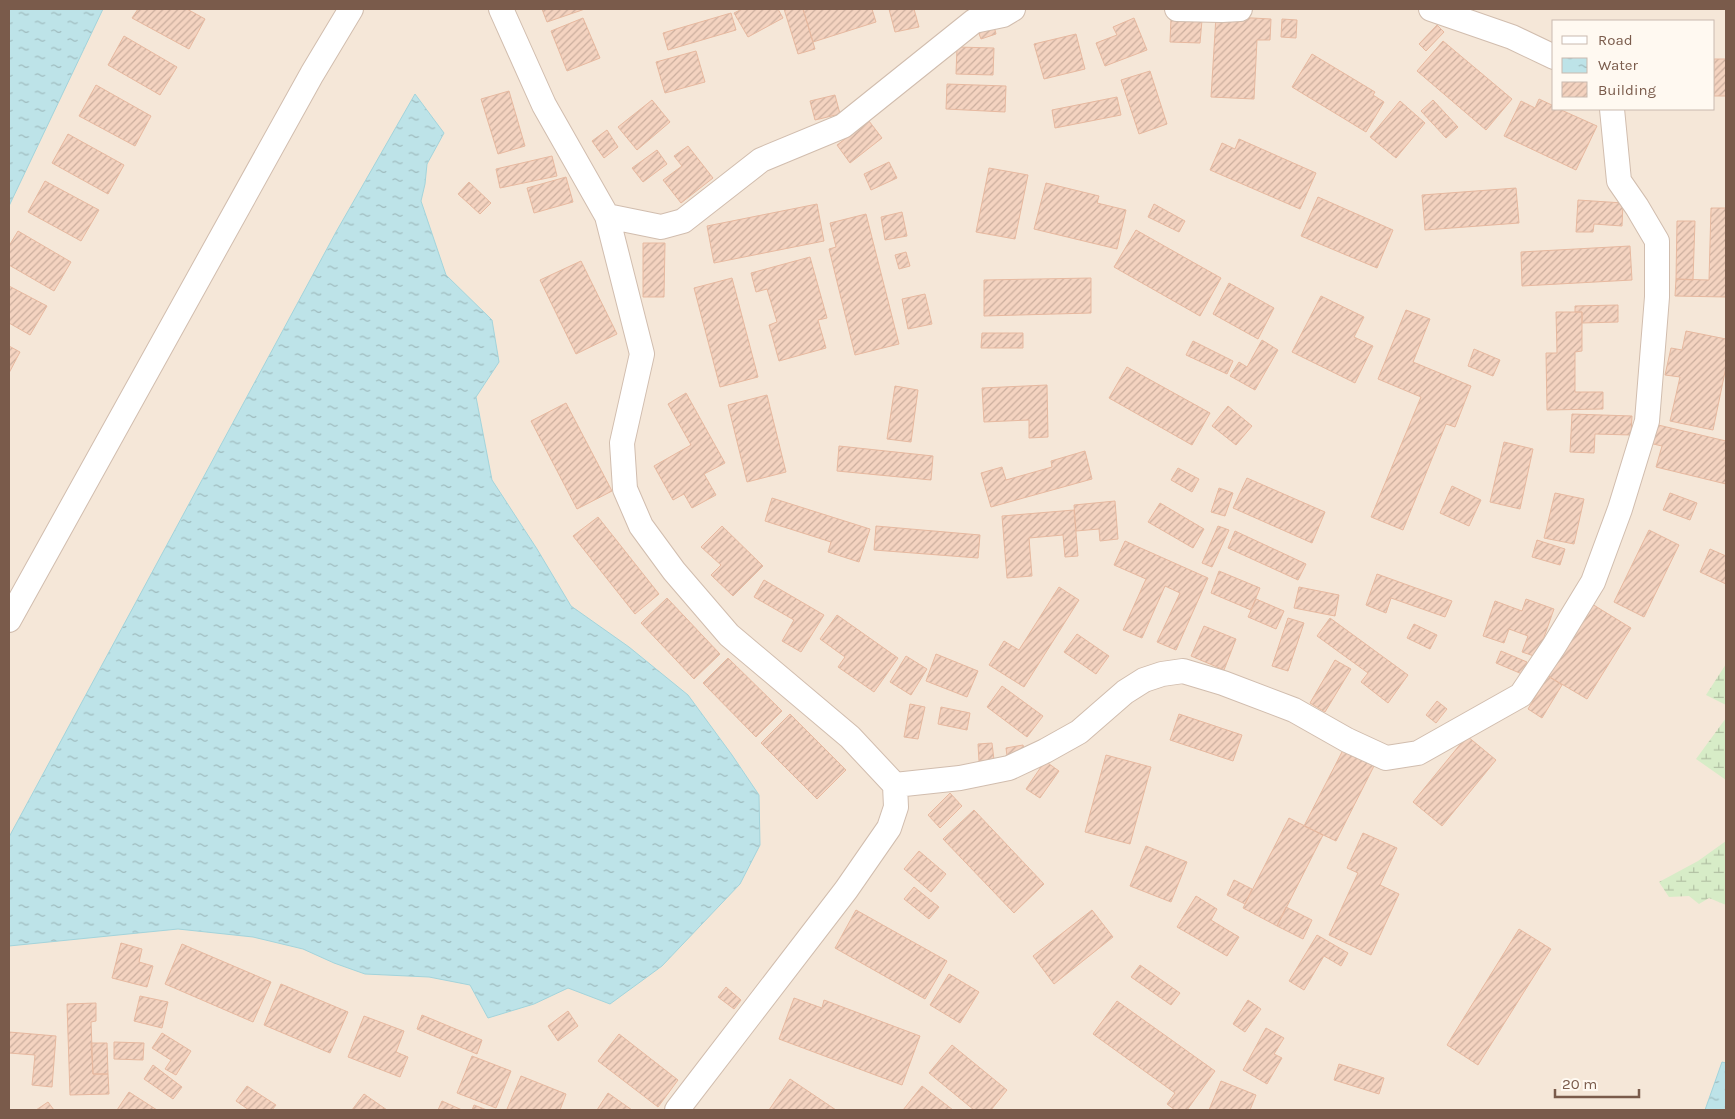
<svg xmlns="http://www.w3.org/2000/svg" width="1735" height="1119" viewBox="0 0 1735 1119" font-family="Karla,sans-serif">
  <defs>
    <pattern id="wetland-marsh" width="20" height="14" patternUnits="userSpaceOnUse" patternTransform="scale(1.25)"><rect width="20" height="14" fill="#d7ecc7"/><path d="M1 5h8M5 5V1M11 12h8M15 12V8" fill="none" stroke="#b3c2a4"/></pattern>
    <pattern id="water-ripples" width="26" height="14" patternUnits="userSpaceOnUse" patternTransform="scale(1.25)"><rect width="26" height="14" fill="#bde3e8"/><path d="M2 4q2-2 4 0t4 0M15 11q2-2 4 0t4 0" fill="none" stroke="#9fbbbe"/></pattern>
    <pattern id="building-hatch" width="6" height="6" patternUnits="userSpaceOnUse" patternTransform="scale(1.25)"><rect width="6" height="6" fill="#f4d3c0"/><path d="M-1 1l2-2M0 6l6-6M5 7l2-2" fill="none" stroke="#cbae9e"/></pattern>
  </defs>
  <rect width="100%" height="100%" fill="#fdf5ea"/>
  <path fill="#f5e7d8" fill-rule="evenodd" d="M9 9H1726V1110H9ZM1554 21H1714V109H1554Z"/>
  <path fill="url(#wetland-marsh)" d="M1726 664V705L1706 695Z
    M1726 718V780L1696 759Z
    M1726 841V905L1709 898 1699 904 1689 896 1669 897 1659 882 1698 861Z"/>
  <path fill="url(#water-ripples)" stroke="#a3d4db" d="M9 9H103L9 206Z
    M415 94 444 133 427 164 425 184 421 201 446 275 492 320 499 362 476 397 492 480 537 549 571 606 629 647 688 695 732 755 759 795 760 845 740 884 662 966 610 1004 568 988 534 1004 488 1018 470 985 429 977 365 974 334 963 303 949 253 937 178 929 9 946V837L336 232Z
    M1722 1062 1726 1063V1110H1705Z"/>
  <path fill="url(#building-hatch)" stroke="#e7b9a0" d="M138 9H187L205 19 189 49 132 18Z
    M542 9H585L547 22Z
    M742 9H778L783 18 748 37 734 13Z
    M784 9H803L815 49 798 54Z
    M803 9H872L876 22 813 42Z
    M889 9H914L919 27 895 32Z
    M731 13 736 30 668 50 663 33Z
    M1216 16 1271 19 1270 40H1257L1254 99 1211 97Z
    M583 18 600 58 567 71 551 31Z
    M1134 18 1147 50 1105 66 1096 43 1117 35 1113 27Z
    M1171 18 1202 20 1200 43 1170 42Z
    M1282 19 1297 20 1296 38 1281 37Z
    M1437 25 1444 32 1426 51 1419 44Z
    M994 26 996 34 981 39 978 31Z
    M1076 34 1085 69 1044 79 1034 44Z
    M124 36 177 67 160 95 108 65Z
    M1443 41 1512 99 1486 130 1417 71Z
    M957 47 994 48 993 75 956 74Z
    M696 51 705 82 665 93 656 62Z
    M1312 54 1375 92 1373 95 1384 102 1366 132 1292 87Z
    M1714 59H1726V96H1714Z
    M1150 71 1167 124 1139 134 1121 80Z
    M947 84 1006 86 1005 112 946 109Z
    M96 85 151 116 135 146 79 116Z
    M509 91 525 146 498 154 481 99Z
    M835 95 840 114 815 120 810 101Z
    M1117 97 1121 115 1055 128 1052 110Z
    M1539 99 1554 106V109H1559L1597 126 1576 170 1504 136 1521 101 1535 108Z
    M652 100 670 122 637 150 618 127Z
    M1433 100 1458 127 1446 138 1421 111Z
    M1400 101 1425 123 1396 158 1370 137Z
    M869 121 882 138 850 163 837 145Z
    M607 130 618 147 604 158 592 141Z
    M68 134 124 165 108 194 52 163Z
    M1239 139 1316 173 1300 209 1210 170 1222 143 1235 149Z
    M688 146 713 178 681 203 663 180 682 166 674 156Z
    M657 150 667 164 643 182 632 168Z
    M552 156 557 176 500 188 496 169Z
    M889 162 897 178 871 190 864 174Z
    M989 168 1028 175 1015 239 976 232Z
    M566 177 573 202 534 213 527 188Z
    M45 181 99 210 81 241 28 212Z
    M469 182 491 203 480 214 458 194Z
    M1046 183 1099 196 1097 203 1126 210 1117 249 1034 229Z
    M1516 188 1519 223 1425 230 1422 195Z
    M1318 197 1393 230 1377 268 1301 236Z
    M1578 200 1623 203 1622 226 1594 224 1593 232H1576Z
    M817 204 824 241 714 263 707 226Z
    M1154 204 1185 221 1179 232 1148 217Z
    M1711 208H1726V297L1675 296 1676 279 1709 280Z
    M902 212 907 236 885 240 881 217Z
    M866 214 899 344 855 355 829 249 836 247 830 223Z
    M1677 221H1695L1693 280 1676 279Z
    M1136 230 1221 278 1200 316 1114 267Z
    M18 231 71 262 54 291 9 265V246Z
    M643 243H665L664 297H643Z
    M1630 246 1632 280 1522 286 1521 252Z
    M906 252 910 266 899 269 895 255Z
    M810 257 827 318 818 320 826 348 779 361 769 325 777 322 767 289 756 292 751 273Z
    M581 261 617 334 576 354 540 280Z
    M732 278 758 377 720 387 694 288Z
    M1091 278V313L984 316V280Z
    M1229 283 1274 308 1258 339 1213 314Z
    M9 286 47 306 30 335 9 323Z
    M925 294 932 324 908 329 902 299Z
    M1321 296 1364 317 1354 337 1373 346 1355 383 1292 352Z
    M1618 305V322L1582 323V312H1575V306Z
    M1406 310 1430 319 1413 362 1471 386 1455 427 1446 424 1403 530 1371 517 1421 397 1378 379Z
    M1556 312H1582V351L1575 352V392H1603V409L1547 410 1546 353H1557Z
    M1686 331 1726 339V367L1713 430 1670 421 1680 377 1665 375 1671 348 1682 350Z
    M982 333H1023V348H981Z
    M1262 340 1278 350 1255 390 1230 376 1239 362 1247 367Z
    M1193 341 1233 361 1227 374 1186 355Z
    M9 346 20 352 9 373Z
    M1474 349 1500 360 1493 376 1468 366Z
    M1127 367 1210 413 1192 445 1109 398Z
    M1047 385 1048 437 1029 438V420L984 422 982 388Z
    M895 386 918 390 911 442 887 439Z
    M686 393 725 463 704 474 716 495 692 508 684 494 673 500 654 466 691 445 668 404Z
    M767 395 786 472 747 482 728 405Z
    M566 403 612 491 577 509 531 421Z
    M1228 406 1252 426 1236 445 1212 426Z
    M1572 414 1632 416 1631 435 1595 434 1594 453 1570 452Z
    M1654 424 1726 441V484L1656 467 1662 446 1649 443Z
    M1504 442 1533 449 1520 509 1490 502Z
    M839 446 933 456 931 480 837 471Z
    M1085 451 1092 479 991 507 981 473 1002 467 1006 480 1052 467 1051 461Z
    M1178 468 1199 479 1192 492 1171 480Z
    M1247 478 1325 512 1312 543 1233 508Z
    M1452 486 1481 500 1469 526 1440 513Z
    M1219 488 1233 493 1225 516 1211 512Z
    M1555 493 1584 499 1574 544 1544 538Z
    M1670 493 1697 503 1690 520 1663 510Z
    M772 498 870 529 859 562 828 552 831 542 765 521Z
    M1115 501 1118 539 1100 541 1099 529 1076 531 1074 505Z
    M1160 503 1204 529 1193 548 1148 522Z
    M1074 510 1078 556 1065 557 1063 535 1029 538 1032 576 1007 578 1002 516Z
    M598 517 659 594 635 614 573 536Z
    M722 526 763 566 733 596 711 575 721 565 701 547Z
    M876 526 980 535 978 558 874 550Z
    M1218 526 1229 530 1212 567 1202 563Z
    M1649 530 1679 545 1644 617 1614 602Z
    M1235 531 1306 564 1298 580 1228 548Z
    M1537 540 1565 549 1560 565 1532 557Z
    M1125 541 1208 578 1176 650 1157 642 1180 593 1165 586 1142 638 1123 630 1146 579 1114 565Z
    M1710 549 1726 556V584L1700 572Z
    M1219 571 1260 588 1251 610 1211 593Z
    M1377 574 1452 601 1445 617 1391 598 1386 613 1366 605Z
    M764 580 824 615 801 652 782 641 794 620 754 597Z
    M1059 587 1079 600 1024 687 989 665 1004 641 1019 650Z
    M1299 587 1339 595 1335 616 1294 608Z
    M667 598 720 654 694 679 641 623Z
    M1256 599 1284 611 1276 629 1248 617Z
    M1526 599 1554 609 1537 657 1522 652 1528 636 1509 629 1504 643 1483 636 1495 601 1522 611Z
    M1592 604 1631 628 1587 699 1548 676Z
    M837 615 898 658 874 692 838 667 845 657 820 639Z
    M1288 618 1304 623 1288 671 1272 666Z
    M1330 618 1408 675 1388 703 1361 682 1368 673 1317 636Z
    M1414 624 1437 635 1430 649 1407 638Z
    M1204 626 1236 639 1224 670 1191 656Z
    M1077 634 1109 656 1096 674 1064 652Z
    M1501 651 1527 662 1522 674 1496 663Z
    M936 654 978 671 967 697 926 681Z
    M906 656 927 669 911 695 890 682Z
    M728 658 782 711 756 737 703 683Z
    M1335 660 1351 669 1325 712 1310 703Z
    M1548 676 1562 685 1542 718 1528 709Z
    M1002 686 1043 716 1027 737 987 707Z
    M1437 701 1447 709 1436 723 1426 715Z
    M910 704 925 707 918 739 904 737Z
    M941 707 970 713 967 730 938 724Z
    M790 714 846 770 817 799 761 743Z
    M1179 714 1242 735 1233 761 1170 740Z
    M1467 736 1496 760 1442 826 1413 802Z
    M992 743 994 760 979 761 978 744Z
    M1023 745 1025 753 1007 756 1006 748Z
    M1343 750 1374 766 1336 841 1304 826Z
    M1106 755 1151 767 1130 844 1085 832Z
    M1045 761 1059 771 1040 798 1026 789Z
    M950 793 962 806 940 828 928 815Z
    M974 810 1044 884 1014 913 943 839Z
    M1289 818 1323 835 1277 926 1243 908Z
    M1363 833 1397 848 1380 885 1399 894 1371 955 1329 935 1358 873 1347 868Z
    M1146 846 1187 862 1171 902 1130 886Z
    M919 851 946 874 931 892 904 869Z
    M1234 880 1252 889 1245 904 1227 895Z
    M914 887 939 907 929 919 904 899Z
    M1196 896 1217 909 1211 920 1239 937 1227 956 1177 927Z
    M1286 907 1312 920 1303 939 1277 926Z
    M856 910 947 961 925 999 835 948Z
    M1092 910 1113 937 1054 984 1033 956Z
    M1519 929 1551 949 1478 1065 1447 1045Z
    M1317 935 1348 953 1341 966 1324 956 1304 990 1289 981Z
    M121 943 142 949 139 962 153 966 147 987 112 978Z
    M182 944 271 982 253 1022 165 984Z
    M1140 965 1180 993 1171 1005 1131 977Z
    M949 974 979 992 960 1023 930 1005Z
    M281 984 348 1012 330 1053 264 1025Z
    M726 987 741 1000 734 1009 718 997Z
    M140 996 168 1002 162 1028 134 1021Z
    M794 998 822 1008 824 1000 920 1036 902 1085 779 1039Z
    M1248 1000 1261 1009 1245 1032 1233 1024Z
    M1117 1001 1215 1071 1187 1110H1175L1167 1104 1175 1093 1093 1034Z
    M96 1003V1021L91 1022 93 1074H108L109 1094 70 1095 67 1004Z
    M568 1011 578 1026 558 1041 548 1026Z
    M422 1015 482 1040 477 1054 417 1029Z
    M364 1016 404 1031 396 1052 408 1057 400 1077 348 1057Z
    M1266 1028 1284 1038 1274 1054 1282 1058 1267 1084 1243 1070Z
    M9 1032 56 1036 52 1087 32 1085 35 1055 9 1053Z
    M162 1033 191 1051 176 1075 165 1069 171 1060 152 1048Z
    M619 1034 678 1080 658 1107 598 1061Z
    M114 1042 144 1043 143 1060 114 1059Z
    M91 1043H107L108 1074H93Z
    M952 1045 1007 1090 991 1110H974L929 1073Z
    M472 1056 511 1071 496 1108 457 1093Z
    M1339 1064 1384 1078 1379 1094 1334 1080Z
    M153 1065 182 1087 173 1099 144 1079Z
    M521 1076 566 1094 560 1110H512L507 1109Z
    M790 1079 836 1110H769Z
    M1221 1081 1256 1095 1250 1110H1209Z
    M247 1086 276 1105 272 1110H249L236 1101Z
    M922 1086 953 1110H903Z
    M129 1092 157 1110H117Z
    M608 1093 632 1110H597Z
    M364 1094 387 1110H352Z
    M442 1101 462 1110H438Z
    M48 1102 54 1110H36Z
    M474 1105 487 1110H472Z"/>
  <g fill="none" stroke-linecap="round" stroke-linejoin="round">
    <g stroke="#d1bdae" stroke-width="26">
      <path id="minor" d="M501 9 544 105 607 216 642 354 622 443 625 489 641 526 674 571 729 635 850 737 895 785 896 807 889 828 846 890 677 1110
        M1177 9 1222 10 1240 9
        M1431 9 1512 37 1554 57
        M607 216 661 227 683 221 761 160 843 126 974 21 1003 15 1013 9
        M9 620 312 74 351 9
        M895 785 960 778 1009 768 1045 751 1079 732 1125 692 1144 680 1162 674 1183 671 1223 683 1294 710 1347 740 1386 758 1418 753 1521 695 1554 646 1593 582 1620 509 1647 421 1657 297V241L1637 207 1619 181 1612 109"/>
    </g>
    <use href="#minor" stroke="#fff" stroke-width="24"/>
  </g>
  <rect width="1735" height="1119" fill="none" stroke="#7a5b4b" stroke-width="20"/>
  <rect x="1552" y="20" width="162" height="90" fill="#fff9f1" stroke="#cabaaf"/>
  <rect x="1562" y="36" width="25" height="8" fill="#ffffff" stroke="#cabaaf"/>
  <text x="1598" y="45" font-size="15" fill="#7a5b4b">Road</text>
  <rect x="1562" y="58" width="25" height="15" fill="url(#water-ripples)" stroke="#cabaaf"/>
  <text x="1598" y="70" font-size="15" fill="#7a5b4b">Water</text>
  <rect x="1562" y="82" width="25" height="15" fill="url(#building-hatch)" stroke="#cabaaf"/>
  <text x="1598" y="95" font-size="15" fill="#7a5b4b">Building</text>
  <path d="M1555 1089v8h84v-8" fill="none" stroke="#7a5b4b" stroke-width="2.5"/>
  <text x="1562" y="1089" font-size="15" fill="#7a5b4b" stroke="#fff9f1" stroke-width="4" paint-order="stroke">20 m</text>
</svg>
